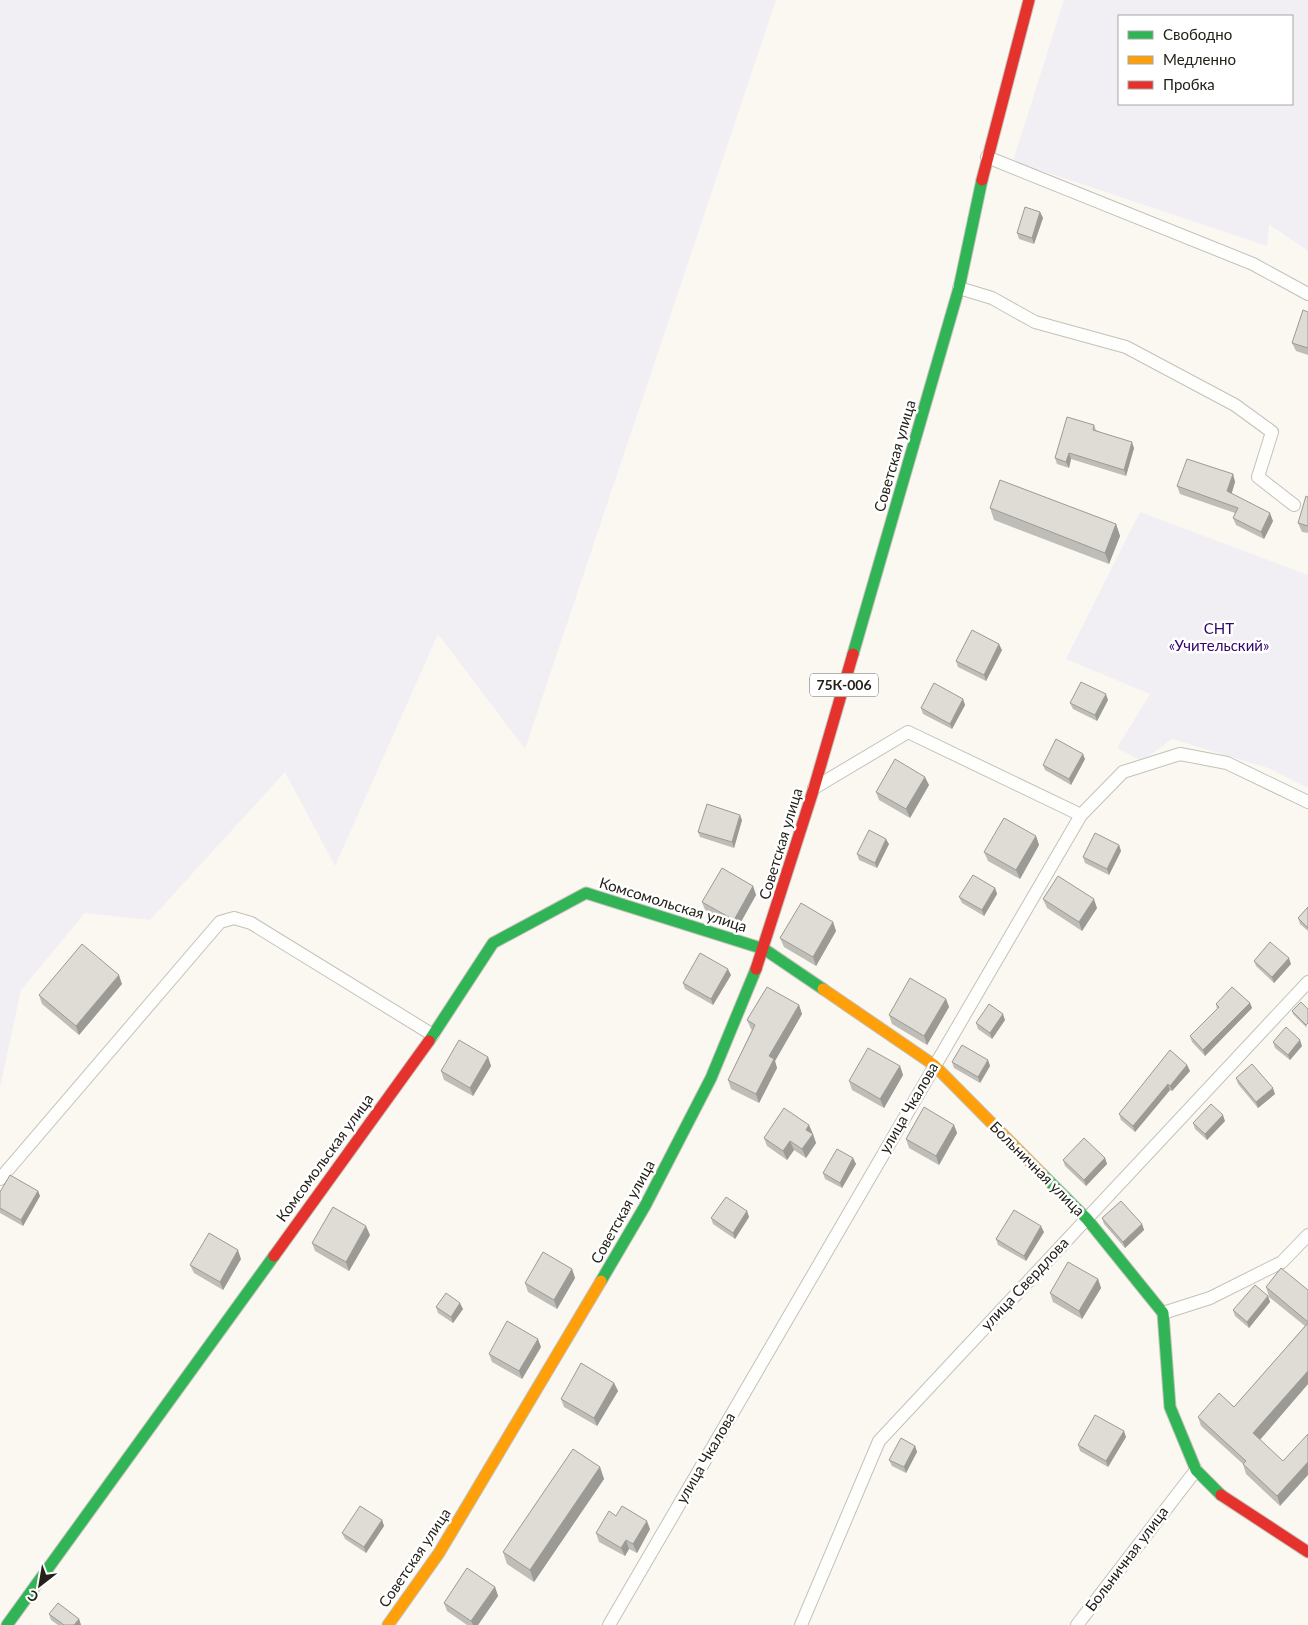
<svg xmlns="http://www.w3.org/2000/svg" width="1308" height="1625" viewBox="0 0 1308 1625" font-family="Lato,sans-serif">
  <rect width="100%" height="100%" fill="#faf8f1"/>
  <path fill="#f1eff3" fill-rule="evenodd" d="M0 0H776L525 749 438 634 335 866 285 772 150 920 85 913 21 990 0 1087Z
    M1064 0H1308V251L1269 224 1267 246 1013 161ZM1292 16V104H1119V16Z
    M1140 512 1308 575V788L1268 768 1172 739 1142 761 1117 748 1150 694 1066 659Z"/>
  <g fill="none" stroke-linecap="round" stroke-linejoin="round">
    <g stroke="#c3c1ba" stroke-width="14">
      <path id="street" d="M987 157 1253 264 1308 294
        M959 288 992 298 1035 322 1126 347 1235 405 1272 432 1258 477 1294 505
        M814 788 908 732 1081 815
        M0 1179 220 922 234 918 251 923 433 1035
        M1163 1313 1210 1298 1282 1262 1308 1235
        M609 1625 1081 815 1123 772 1180 754 1227 763 1308 802
        M801 1625 879 1441 1308 982
        M1077 1625 1196 1470"/>
    </g>
    <g stroke="#c3c1ba" stroke-width="13">
      <path id="fast" d="M853 654 959 288 982 180
        M429 1041 493 943 586 893 764 949 823 989
        M1042 1174 1087 1219 1163 1313 1170 1407 1196 1470 1221 1495
        M601 1281 645 1206 711 1078 756 969
        M7 1625 274 1256"/>
    </g>
    <g stroke="#c3c1ba" stroke-width="13">
      <path id="slow" d="M823 989 934 1065 1042 1174
        M388 1625 439 1553 601 1281"/>
    </g>
    <g stroke="#c3c1ba" stroke-width="13">
      <path id="jam" d="M982 180 1029 0
        M756 969 814 788 853 654
        M274 1256 429 1041
        M1221 1495 1308 1552"/>
    </g>
    <use href="#street" stroke="#fefefd" stroke-width="12"/>
    <use href="#fast" stroke="#30b455" stroke-width="11"/>
    <use href="#slow" stroke="#ff9f0a" stroke-width="11"/>
    <use href="#jam" stroke="#e5322d" stroke-width="11"/>
  </g>
  <path fill="#bfbdb7" d="M1040 212 1043 218 1034 244 1019 239 1017 233Z
    M1308 312V355L1296 351 1292 343Z
    M1094 425 1096 430 1134 448 1126 476 1071 459 1069 468 1057 464 1055 458Z
    M1233 474 1235 482 1231 494 1273 521 1264 539 1236 525 1233 518 1235 513 1180 494 1177 486Z
    M1308 497V533L1302 532 1298 523Z
    M990 508 1116 524 1120 536 1109 564 994 520Z
    M1002 650 986 681 958 667 956 661Z
    M963 699 965 705 952 729 923 714 921 708Z
    M1108 700 1097 721 1073 709 1070 703Z
    M1085 759 1071 785 1045 770 1043 765Z
    M929 785 910 818 879 800 876 792Z
    M742 820 734 848 700 837 698 832Z
    M1036 836 1039 845 1020 879 988 861 984 852Z
    M889 844 877 868 859 860 857 854Z
    M1119 845 1121 851 1109 875 1085 863 1083 857Z
    M753 886 756 895 737 929 705 910 702 902Z
    M995 888 997 894 984 916 962 903 959 897Z
    M1043 899 1097 908 1082 931 1047 908Z
    M1308 907V931L1300 924 1298 918Z
    M833 922 836 931 816 966 784 947 780 938Z
    M1254 961 1291 964 1274 983 1256 966Z
    M731 975 713 1005 685 989 683 983Z
    M122 984 79 1035 42 1004 39 995Z
    M946 999 949 1007 927 1045 892 1024 889 1015Z
    M1301 1002 1307 1028 1293 1014 1292 1011Z
    M1250 1003 1252 1008 1205 1056 1192 1042 1190 1036 1217 1009 1216 1004Z
    M799 1005 802 1014 775 1061 777 1068 759 1103 731 1089 728 1080 752 1030 751 1029 747 1020Z
    M1005 1020 992 1039 978 1029 976 1023Z
    M1273 1042 1302 1046 1290 1060 1275 1048Z
    M488 1057 491 1066 473 1096 444 1080 441 1071Z
    M988 1060 990 1066 980 1083 954 1068 952 1062Z
    M1187 1065 1190 1071 1172 1091 1170 1090 1135 1132 1121 1120 1119 1114Z
    M900 1066 903 1075 884 1108 852 1090 849 1081Z
    M1236 1078 1275 1094 1258 1108 1238 1084Z
    M1225 1121 1207 1140 1195 1129 1193 1123Z
    M809 1125 816 1143 806 1158 794 1150 787 1160 767 1146 764 1138Z
    M954 1125 957 1133 939 1165 909 1148 906 1139Z
    M853 1158 856 1164 842 1188 825 1179 823 1173Z
    M1105 1158 1107 1164 1086 1186 1065 1166 1063 1160Z
    M38 1191 40 1196 23 1226 0 1213V1192Z
    M747 1211 749 1217 735 1239 713 1224 711 1218Z
    M1102 1218 1142 1224 1144 1230 1125 1248 1104 1224Z
    M1044 1232 1026 1261 998 1245 996 1239Z
    M370 1235 349 1271 315 1251 312 1243Z
    M241 1259 223 1290 194 1273 190 1265Z
    M572 1269 575 1278 557 1309 528 1292 525 1283Z
    M1098 1279 1101 1288 1082 1319 1053 1302 1050 1293Z
    M1266 1287 1308 1290V1384L1260 1440 1280 1506 1246 1474 1243 1464 1201 1426 1198 1417 1234 1407 1305 1326 1269 1297Z
    M1268 1296 1270 1302 1249 1328 1235 1316 1233 1310Z
    M436 1307 463 1309 453 1323 438 1313Z
    M541 1347 522 1379 492 1362 489 1354Z
    M614 1383 618 1391 597 1426 564 1407 561 1399Z
    M1126 1437 1108 1467 1080 1451 1078 1445Z
    M915 1446 917 1452 906 1473 892 1466 889 1460Z
    M600 1467 604 1479 534 1582 507 1564 503 1552Z
    M616 1516 650 1529 637 1553 629 1549 625 1556 599 1542 596 1533Z
    M382 1520 384 1526 366 1553 345 1539 342 1533Z
    M495 1587 498 1596 478 1625H467L447 1611 444 1603Z
    M49 1614 79 1619 81 1625H58L51 1620Z"/>
  <path fill="#9b9a95" d="M1040 212 1043 218 1034 244 1032 238Z
    M1132 442 1134 448 1126 476 1124 470Z
    M1069 453 1071 459 1069 468 1066 462Z
    M1233 474 1235 482 1230 499 1227 491Z
    M1270 513 1273 521 1264 539 1261 532Z
    M1116 524 1120 536 1109 564 1105 553Z
    M999 644 1002 650 986 681 984 675Z
    M1106 694 1108 700 1097 721 1095 715Z
    M963 699 965 705 952 729 950 724Z
    M1083 754 1085 759 1071 785 1069 779Z
    M925 777 929 785 910 818 906 809Z
    M740 815 742 820 734 848 732 842Z
    M1036 836 1039 845 1020 879 1016 870Z
    M886 839 889 844 877 868 875 863Z
    M1119 845 1121 851 1109 875 1107 869Z
    M753 886 756 895 737 929 734 920Z
    M995 888 997 894 984 916 982 910Z
    M1094 899 1097 908 1082 931 1079 922Z
    M833 922 836 931 816 966 813 957Z
    M1289 958 1291 964 1274 983 1272 977Z
    M728 969 731 975 713 1005 711 999Z
    M119 975 122 984 79 1035 76 1026Z
    M946 999 949 1007 927 1045 924 1036Z
    M1250 1003 1252 1008 1205 1056 1203 1050Z
    M799 1005 802 1014 775 1061 777 1068 759 1103 756 1094 769 1056Z
    M1003 1014 1005 1020 992 1039 990 1033Z
    M1300 1040 1302 1046 1290 1060 1288 1055Z
    M488 1057 491 1066 473 1096 470 1088Z
    M988 1060 990 1066 980 1083 978 1077Z
    M1187 1065 1190 1071 1172 1091 1170 1086Z
    M900 1066 903 1075 884 1108 880 1099Z
    M1168 1084 1170 1090 1135 1132 1133 1126Z
    M1273 1088 1275 1094 1258 1108 1256 1102Z
    M1223 1115 1225 1121 1207 1140 1205 1134Z
    M809 1125 813 1134 806 1130Z
    M954 1125 957 1133 939 1165 936 1156Z
    M813 1134 816 1143 806 1158 802 1149Z
    M790 1141 794 1150 787 1160 783 1151Z
    M853 1158 856 1164 842 1188 840 1183Z
    M1105 1158 1107 1164 1086 1186 1084 1180Z
    M38 1191 40 1196 23 1226 21 1220Z
    M747 1211 749 1217 735 1239 733 1233Z
    M1142 1224 1144 1230 1125 1248 1123 1242Z
    M366 1226 370 1235 349 1271 346 1262Z
    M1041 1226 1044 1232 1026 1261 1024 1256Z
    M238 1250 241 1259 223 1290 220 1282Z
    M572 1269 575 1278 557 1309 554 1300Z
    M1098 1279 1101 1288 1082 1319 1079 1311Z
    M1268 1296 1270 1302 1249 1328 1247 1322Z
    M460 1303 463 1309 453 1323 451 1317Z
    M538 1339 541 1347 522 1379 519 1371Z
    M1308 1371V1384L1257 1443 1253 1433Z
    M614 1383 618 1391 597 1426 594 1418Z
    M1124 1431 1126 1437 1108 1467 1106 1461Z
    M915 1446 917 1452 906 1473 904 1467Z
    M1308 1462V1475L1280 1506 1277 1496Z
    M600 1467 604 1479 534 1582 530 1570Z
    M382 1520 384 1526 366 1553 364 1547Z
    M647 1521 650 1529 637 1553 633 1544Z
    M626 1540 629 1549 625 1556 621 1548Z
    M495 1587 498 1596 478 1625H473L471 1621Z
    M79 1619 81 1625H74Z"/>
  <path fill="#dedcd5" stroke="#9b9a95" d="M1025 207 1040 212 1032 238 1017 233Z
    M1303 310 1308 312V348L1292 343Z
    M1067 417 1094 425 1093 430 1132 442 1124 470 1069 453 1066 462 1055 458Z
    M1187 459 1233 474 1227 491 1270 513 1261 532 1233 518 1238 508 1177 486Z
    M1000 480 1116 524 1105 553 990 508Z
    M1306 496 1308 497V526L1298 523Z
    M972 630 999 644 984 675 956 661Z
    M1081 682 1106 694 1095 715 1070 703Z
    M934 683 963 699 950 724 921 708Z
    M1056 739 1083 754 1069 779 1043 765Z
    M895 759 925 777 906 809 876 792Z
    M707 804 740 815 732 842 698 832Z
    M1004 818 1036 836 1016 870 984 852Z
    M869 830 886 839 875 863 857 854Z
    M1095 833 1119 845 1107 869 1083 857Z
    M722 868 753 886 734 920 702 902Z
    M973 875 995 888 982 910 959 897Z
    M1058 876 1094 899 1079 922 1043 899Z
    M801 903 833 922 813 957 780 938Z
    M1308 907V928L1298 918Z
    M1270 942 1289 958 1272 977 1254 961Z
    M82 944 119 975 76 1026 39 995Z
    M700 953 728 969 711 999 683 983Z
    M910 978 946 999 924 1036 889 1015Z
    M767 987 799 1005 769 1056 774 1059 756 1094 728 1080 755 1025 747 1020Z
    M1232 987 1250 1003 1203 1050 1190 1036 1219 1007 1216 1004Z
    M1301 1002 1308 1009V1023L1306 1025 1292 1011Z
    M989 1004 1003 1014 990 1033 976 1023Z
    M1286 1027 1300 1040 1288 1055 1273 1042Z
    M459 1040 488 1057 470 1088 441 1071Z
    M962 1045 988 1060 978 1077 952 1062Z
    M868 1048 900 1066 880 1099 849 1081Z
    M1170 1050 1187 1065 1170 1086 1168 1084 1133 1126 1119 1114Z
    M1252 1064 1273 1088 1256 1102 1236 1078Z
    M1211 1104 1223 1115 1205 1134 1193 1123Z
    M924 1107 954 1125 936 1156 906 1139Z
    M784 1108 809 1125 806 1130 813 1134 802 1149 790 1141 783 1151 764 1138Z
    M1084 1138 1105 1158 1084 1180 1063 1160Z
    M837 1149 853 1158 840 1183 823 1173Z
    M10 1175 38 1191 21 1220 0 1208V1192Z
    M726 1197 747 1211 733 1233 711 1218Z
    M1121 1201 1142 1224 1123 1242 1102 1218Z
    M333 1207 366 1226 346 1262 312 1243Z
    M1014 1210 1041 1226 1024 1256 996 1239Z
    M209 1233 238 1250 220 1282 190 1265Z
    M543 1252 572 1269 554 1300 525 1283Z
    M1068 1262 1098 1279 1079 1311 1050 1293Z
    M1281 1268 1308 1290V1322L1266 1287Z
    M1255 1285 1268 1296 1247 1322 1233 1310Z
    M446 1293 460 1303 451 1317 436 1307Z
    M507 1321 538 1339 519 1371 489 1354Z
    M1308 1323V1371L1253 1433 1283 1461 1308 1434V1462L1277 1496 1243 1464 1246 1461 1198 1417 1219 1393 1234 1407Z
    M581 1363 614 1383 594 1418 561 1399Z
    M1095 1415 1124 1431 1106 1461 1078 1445Z
    M901 1438 915 1446 904 1467 889 1460Z
    M573 1449 600 1467 530 1570 503 1552Z
    M360 1506 382 1520 364 1547 342 1533Z
    M622 1506 647 1521 633 1544 626 1540 621 1548 596 1533 609 1511 616 1516Z
    M467 1568 495 1587 471 1621 444 1603Z
    M58 1603 79 1619 74 1625H64L49 1614Z"/>
  <g text-anchor="middle" stroke-width="5" stroke-linejoin="round" paint-order="stroke">
    <rect fill="#fff" stroke="#65645e" stroke-width="1" x="810" y="673.5" width="68" height="23" rx="4"/>
    <g font-size="14" font-weight="bold" fill="#232119">
      <text x="844" y="690">75К-006</text>
    </g>
    <g font-size="15" fill="#232119" stroke="#fff">
      <text transform="translate(895 456) rotate(-74)" y="5">Советская улица</text>
      <text transform="translate(781 844) rotate(-73)" y="5">Советская улица</text>
      <text transform="translate(673 905) rotate(17)" y="5">Комсомольская улица</text>
      <text transform="translate(909 1108) rotate(-60)" y="5">улица Чкалова</text>
      <text transform="translate(325 1158) rotate(-54)" y="5">Комсомольская улица</text>
      <text transform="translate(1037 1169) rotate(45)" y="5">Больничная улица</text>
      <text transform="translate(623 1212) rotate(-61)" y="5">Советская улица</text>
      <text transform="translate(1025 1284) rotate(-47)" y="5">улица Свердлова</text>
      <text transform="translate(706 1458) rotate(-60)" y="5">улица Чкалова</text>
      <text transform="translate(415 1558) rotate(-56)" y="5">Советская улица</text>
      <text transform="translate(1127 1559) rotate(-53)" y="5">Больничная улица</text>
    </g>
    <g font-size="15" fill="#33046b" stroke="#fff">
      <text x="1219" y="634">СНТ<tspan x="1219" dy="17">«Учительский»</tspan></text>
    </g>
  </g>
  <rect x="1118" y="15" width="175" height="90" fill="#ffffff" stroke="#a7a6a3"/>
  <rect x="1128" y="31" width="25" height="8" fill="#30b455" stroke="#a7a6a3"/>
  <text x="1163" y="40" font-size="15" fill="#232119">Свободно</text>
  <rect x="1128" y="56" width="25" height="8" fill="#ff9f0a" stroke="#a7a6a3"/>
  <text x="1163" y="65" font-size="15" fill="#232119">Медленно</text>
  <rect x="1128" y="81" width="25" height="8" fill="#e5322d" stroke="#a7a6a3"/>
  <text x="1163" y="90" font-size="15" fill="#232119">Пробка</text>
  <g transform="translate(40 1585) rotate(211)" stroke="#ffffff" stroke-width="4" paint-order="stroke">
  <path d="M0-4L9 19L0 12L-9 19Z" fill="#232119"/>
  <text y="-8" font-size="14" font-weight="bold" text-anchor="middle" fill="#232119">С</text>
  </g>
</svg>
